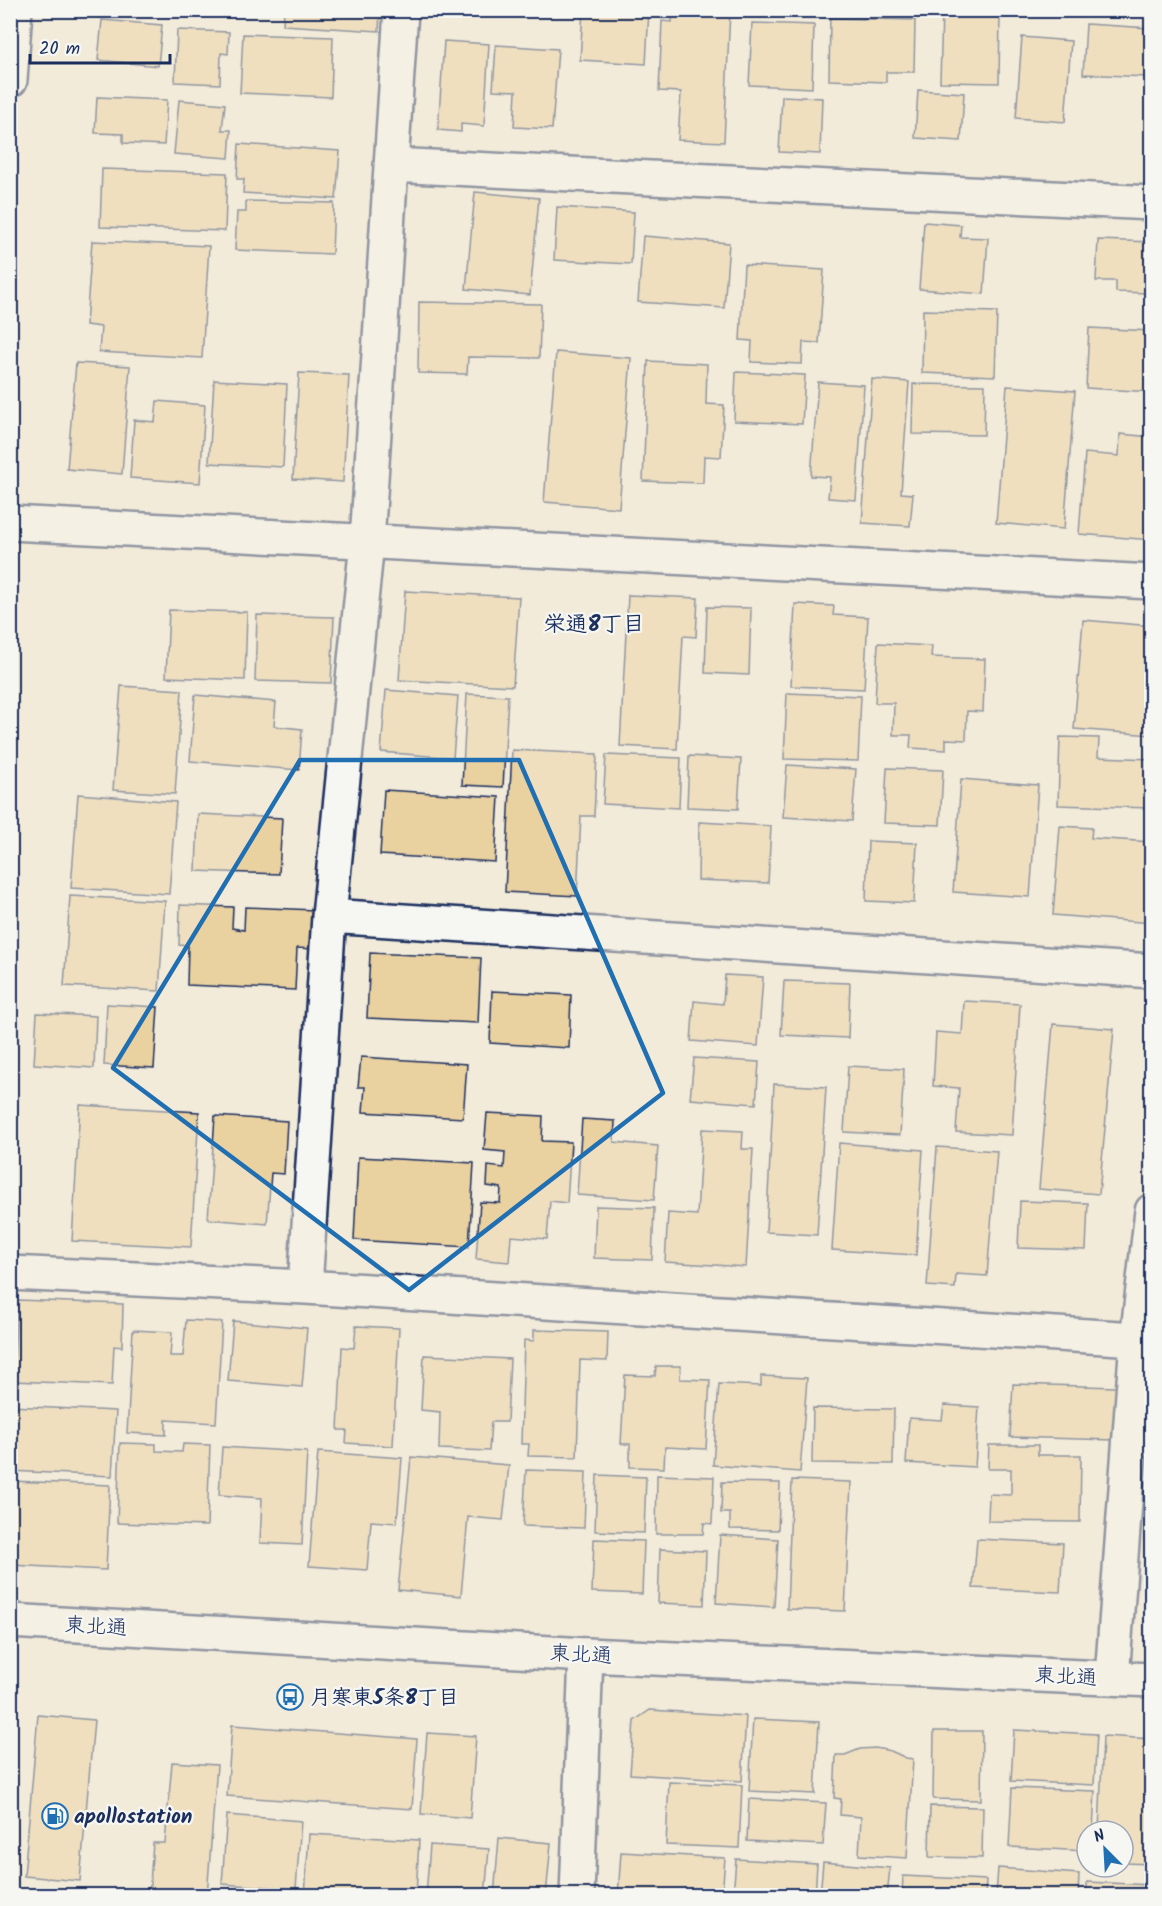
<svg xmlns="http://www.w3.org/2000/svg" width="1162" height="1906" viewBox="0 0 1162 1906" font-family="Kalam,'Klee One',sans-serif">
  <rect width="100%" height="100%" fill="#f2ebd9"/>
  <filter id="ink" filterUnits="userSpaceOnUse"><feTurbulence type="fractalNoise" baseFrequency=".0167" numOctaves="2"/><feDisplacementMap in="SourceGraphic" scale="12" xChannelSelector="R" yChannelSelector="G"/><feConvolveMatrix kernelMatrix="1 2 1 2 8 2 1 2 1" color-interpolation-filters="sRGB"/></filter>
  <g filter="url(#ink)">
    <path fill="#ead1a0" stroke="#1b2f5e" stroke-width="1.5" d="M284 10H380L379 31 283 25Z
      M583 10H649L646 64 580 60Z
      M672 10H730L724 142 678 140 681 92 659 91 662 21 672 22Z
      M1077 10H1143V15L1077 12Z
      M942 12 1000 13 999 83 940 82Z
      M830 18 915 20 914 72H886V82L829 80Z
      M102 20 162 25 158 66 98 60Z
      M752 23 814 25 812 88 749 85Z
      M1086 24 1150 28 1147 77 1083 74Z
      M177 30 229 32 228 54 221 53 220 84 175 82Z
      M243 34 333 37 331 97 240 93Z
      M1022 37 1071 41 1065 122 1016 118Z
      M444 41 489 44 484 126 461 124V132L438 130Z
      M496 45 558 49 552 129 514 127 516 91 493 90Z
      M918 90 964 93 961 141 915 138Z
      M782 96 822 98 820 154 779 152Z
      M97 97 167 100 164 145 123 143V134L95 133Z
      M179 100 225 104 222 130H231L229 158 174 154Z
      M239 144 340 151 336 199 243 193 244 179H237Z
      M102 169 227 173 225 231 100 227Z
      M475 192 539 198 530 295 466 289Z
      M246 201 334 203 332 254 235 250 237 212H246Z
      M557 207 634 212 631 264 554 260Z
      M924 222 961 225 960 237 988 238 984 294 919 289Z
      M643 236 729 243 724 308 638 302Z
      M1098 240 1152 242V285L1149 293 1116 292V281H1096Z
      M92 241 209 246 202 358 99 352 101 327 86 325Z
      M744 265 824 270 819 343 803 342 802 364 751 362 752 341 740 340Z
      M419 302 541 304 539 358 468 357 467 374 418 373Z
      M923 310 997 312 995 376 922 373Z
      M1089 328 1152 331V392L1086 388Z
      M556 352 631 358 619 508 544 502Z
      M648 361 707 364 706 404 724 405 721 457 704 456 703 483 643 481Z
      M76 363 130 366 122 474 67 469Z
      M736 372 805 375 802 424 734 421Z
      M299 373 349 375 343 482 293 479Z
      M872 379 909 382 901 493 913 494 910 526 862 523Z
      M214 380 287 384 283 467 209 463Z
      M818 382 864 385 856 500 828 498 830 477 811 476Z
      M913 384 985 385 984 435 912 434Z
      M1007 386 1075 391 1064 529 996 523Z
      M157 401 205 405 200 483 130 478 134 420 155 422Z
      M1120 434 1152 437V540L1079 534 1085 453 1119 456Z
      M405 591 519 597 513 686 399 680Z
      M628 595 698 598 696 637 683 636 677 749 620 746Z
      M795 604 834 606 833 615 868 617 864 689 791 686Z
      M707 607 751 608 749 675 705 673Z
      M169 610 247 612 245 680 166 677Z
      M257 615 334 617 331 683 255 681Z
      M1083 620 1152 626V735L1074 729Z
      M878 643 932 646 931 657 985 659 983 712 967 711 966 740 946 739V750L910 748 911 735H893L894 703H875Z
      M121 686 182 690 175 794 113 790Z
      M386 690 458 696 453 758 381 752Z
      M787 693 861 696 858 761 784 759Z
      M467 694 508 696 503 787 462 785Z
      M195 695 276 702 274 726 302 729 299 770 190 761Z
      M1060 737 1099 738 1098 757 1152 759 1150 808 1058 805Z
      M512 750 597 754 594 816H581L577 896 505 892Z
      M606 755 681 758 679 808 603 804Z
      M689 756 741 759 738 809 687 807Z
      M787 765 856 769 852 821 783 817Z
      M887 768 943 770 940 825 884 823Z
      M961 779 1038 785 1030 897 953 892Z
      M384 790 499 797 495 862 380 855Z
      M78 794 176 802 169 894 71 888Z
      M198 814 282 818 279 874 196 871Z
      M699 822 771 826 768 883 698 880Z
      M1060 826 1092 828 1091 838 1152 842V923L1053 915Z
      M868 841 917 843 914 903 866 901Z
      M70 896 165 901 159 991 64 986Z
      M180 905 233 907 232 928 244 930 245 907 314 910 313 949 297 948 295 990 187 985 188 946 179 945Z
      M370 953 481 958 478 1023 367 1018Z
      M725 975 763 977 758 1046 691 1041 694 1001 723 1004Z
      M784 981 850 983 848 1038 781 1035Z
      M492 991 571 995 569 1048 490 1043Z
      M964 1001 1020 1004 1012 1135 956 1132 959 1088 933 1086 936 1032 962 1034Z
      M107 1004 158 1007 154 1068 104 1065Z
      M37 1013 96 1016 94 1068 34 1064Z
      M1053 1024 1114 1029 1099 1194 1039 1189Z
      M361 1057 467 1064 463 1118 363 1112 365 1087H358Z
      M694 1058 759 1062 756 1104 690 1099Z
      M848 1066 904 1069 900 1135 844 1132Z
      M774 1084 826 1087 817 1235 766 1232Z
      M80 1105 199 1112 191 1247 72 1241Z
      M487 1113 543 1116 542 1141 571 1142 567 1203 550 1201 547 1239 511 1236 509 1262 476 1259 480 1202 500 1203 501 1188 487 1186 488 1166 504 1168 505 1152 484 1150Z
      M215 1116 287 1121 284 1174 271 1173 267 1224 208 1219Z
      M582 1119 615 1121 614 1142 658 1146 654 1200 577 1195Z
      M702 1129 743 1131 742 1149H753L746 1267 665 1262 668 1213 697 1215Z
      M839 1143 923 1150 916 1255 832 1250Z
      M937 1147 997 1151 987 1276 956 1274 955 1288 927 1286Z
      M358 1157 474 1163 469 1247 354 1240Z
      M1020 1201 1088 1203 1086 1250 1018 1248Z
      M596 1206 654 1208 652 1260 594 1258Z
      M17 1300 123 1304 122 1347 114 1346 112 1385 13 1381Z
      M186 1320 222 1322 216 1423 166 1420V1435L127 1433 133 1330 172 1332 170 1356H183Z
      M233 1321 307 1328 302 1387 228 1381Z
      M356 1326 399 1328 393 1446 346 1443 347 1430H338L342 1347 354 1348Z
      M534 1330 608 1332 607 1361 580 1360 577 1457 528 1456 529 1444H521L524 1340 534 1341Z
      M424 1355 510 1359 507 1422H491L489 1451 439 1449 440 1412 421 1410Z
      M656 1366H681L680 1379 710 1380 706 1449 665 1447 664 1468 630 1467V1444H621L625 1375 655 1376Z
      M761 1376 807 1378 800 1472 713 1465 719 1384 761 1386Z
      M1013 1384 1116 1387 1114 1440 1010 1437Z
      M944 1405 979 1407 975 1467 906 1463 909 1418 942 1420Z
      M10 1406 116 1411 112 1476 10 1471Z
      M813 1408 894 1409 893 1464 812 1463Z
      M120 1443 156 1444V1451L182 1452 183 1444 210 1445 207 1526 117 1523Z
      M989 1445H1038V1455H1081L1080 1522 988 1521 989 1494 1011 1495V1469H988Z
      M222 1447 307 1452 302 1545 260 1543 262 1498 219 1495Z
      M318 1452 402 1458 397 1523 371 1521 367 1570 309 1566Z
      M411 1457 509 1465 503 1520 468 1517 461 1596 398 1590Z
      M526 1470 586 1472 584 1528 523 1526Z
      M597 1475 646 1477 644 1533 595 1531Z
      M657 1475 714 1477 712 1524 704 1523 703 1534H656Z
      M792 1480 851 1482 845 1611 787 1609Z
      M10 1481 110 1485 106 1570 10 1565Z
      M722 1482 780 1483 778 1530 730 1529V1513H721Z
      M720 1535 778 1539 774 1607 716 1603Z
      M594 1539 644 1541 642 1594 592 1592Z
      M977 1539 1063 1543 1060 1592 973 1588Z
      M660 1549 706 1551 704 1605 658 1603Z
      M650 1710 746 1716 742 1781 630 1774 634 1721Z
      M38 1715 94 1720 80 1881 24 1876Z
      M753 1719 819 1722 815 1794 749 1791Z
      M232 1725 417 1739 412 1809 227 1796Z
      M1014 1730 1097 1734 1094 1785 1011 1781Z
      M934 1731H982L981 1800 933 1799Z
      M427 1733 476 1736 470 1818 421 1814Z
      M1103 1736 1152 1739V1864L1123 1863V1831H1099Z
      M875 1748 891 1751 906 1758 913 1759 907 1858 859 1855 861 1817 840 1815 841 1799 834 1798 836 1755H845L860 1749Z
      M172 1762 217 1765 207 1896H149L153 1843H165Z
      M669 1782 742 1785 739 1848 666 1845Z
      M1012 1788 1095 1791 1093 1831H1087V1851L1009 1847Z
      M749 1799 826 1803 823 1845 747 1841Z
      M930 1806 983 1807 982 1858 929 1857Z
      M227 1815 301 1821 296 1889 222 1884Z
      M309 1834 419 1840 416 1896H305Z
      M499 1838 551 1843 546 1896H494Z
      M430 1845 489 1849 485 1896H426Z
      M621 1852 725 1858 722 1896H618Z
      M736 1859 817 1864 815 1896H733Z
      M823 1862 890 1868 887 1896H820Z
      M998 1868 1079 1874 1078 1896H996Z
      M903 1876 986 1880 985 1896H902Z
      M1087 1882 1152 1885V1896H1087Z"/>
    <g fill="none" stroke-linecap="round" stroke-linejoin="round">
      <g stroke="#1b2f5e" stroke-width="38">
        <path id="minor" d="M391 165 1152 203
          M10 523 1152 582
          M329 916 1152 971
          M10 1273 305 1287 1152 1340
          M305 1287 329 916 367 542 401 10
          M1112 1678 1137 1340 1152 1211
          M577 1896 586 1655"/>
      </g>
      <g stroke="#1b2f5e" stroke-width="38">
        <path id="tertiary" d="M10 80 15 10
          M10 1621 586 1655 1152 1680"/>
      </g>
      <use href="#minor" stroke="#f6f6f2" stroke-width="33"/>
      <use href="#tertiary" stroke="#f6f6f2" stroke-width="33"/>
    </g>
  </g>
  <path d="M0 0H1162V1906H0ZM300 760H519L663 1093 409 1290 113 1068Z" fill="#f2ebd9" fill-opacity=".55" fill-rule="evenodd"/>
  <path fill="none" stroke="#1f6fb2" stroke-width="4.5" stroke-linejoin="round" d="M300 760H519L663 1093 409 1290 113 1068Z"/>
  <defs>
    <g id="bus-ring" transform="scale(1.35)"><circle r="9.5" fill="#f6f6f2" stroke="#1f6fb2" stroke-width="1.5"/><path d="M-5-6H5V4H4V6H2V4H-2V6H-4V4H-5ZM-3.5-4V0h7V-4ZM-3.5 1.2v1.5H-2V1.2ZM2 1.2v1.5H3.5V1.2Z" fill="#1f6fb2"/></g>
    <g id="fuel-ring" transform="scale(1.35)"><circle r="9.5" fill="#f6f6f2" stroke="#1f6fb2" stroke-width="1.5"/><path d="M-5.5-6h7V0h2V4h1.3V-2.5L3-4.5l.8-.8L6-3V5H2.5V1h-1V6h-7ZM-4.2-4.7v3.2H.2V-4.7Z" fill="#1f6fb2"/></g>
  </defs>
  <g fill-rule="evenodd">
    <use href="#bus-ring" x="290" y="1697"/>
    <use href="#fuel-ring" x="55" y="1816"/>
  </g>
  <g text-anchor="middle" stroke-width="4.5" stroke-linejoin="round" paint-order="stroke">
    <g font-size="21" fill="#1b2f5e" stroke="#f6f6f2">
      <text transform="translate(96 1626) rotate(3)" y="7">東北通</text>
      <text transform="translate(581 1654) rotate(3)" y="7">東北通</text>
      <text transform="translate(1066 1676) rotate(3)" y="7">東北通</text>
    </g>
    <g font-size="21" font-weight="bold" fill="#1b2f5e" stroke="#f6f6f2" text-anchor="start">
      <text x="310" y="1704">月寒東5条8丁目</text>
      <text x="74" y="1823">apollostation</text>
    </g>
    <g font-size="22" font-weight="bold" fill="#1b2f5e" stroke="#f6f6f2">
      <text x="594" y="631">栄通8丁目</text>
    </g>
  </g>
  <rect width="1162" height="1906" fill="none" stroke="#f6f6f2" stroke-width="36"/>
  <rect x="18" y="18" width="1126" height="1870" fill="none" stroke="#1b2f5e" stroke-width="2" filter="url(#ink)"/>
  <g transform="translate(1105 1849) rotate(336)"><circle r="28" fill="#f6f6f2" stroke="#9ea6b7" stroke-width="1.5"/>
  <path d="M0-4.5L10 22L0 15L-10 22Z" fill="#1f6fb2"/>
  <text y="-9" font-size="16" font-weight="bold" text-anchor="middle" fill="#1b2f5e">N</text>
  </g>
  <path d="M30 54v9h140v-9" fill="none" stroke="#1b2f5e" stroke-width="3"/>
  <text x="39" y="54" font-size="18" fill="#1b2f5e" stroke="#f6f6f2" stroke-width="4.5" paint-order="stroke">20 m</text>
</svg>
